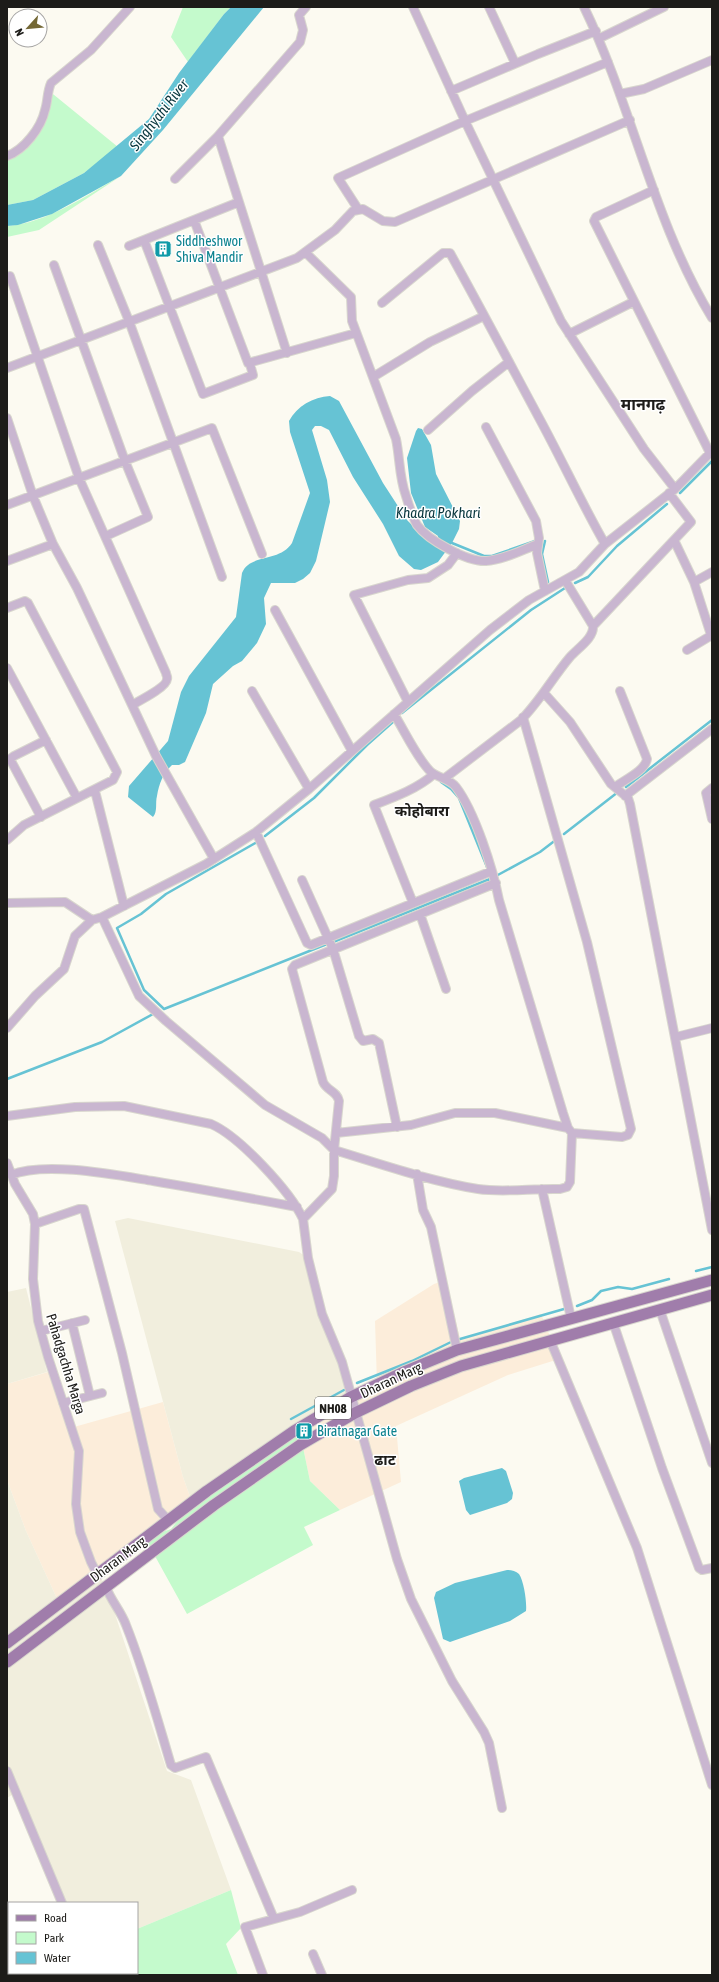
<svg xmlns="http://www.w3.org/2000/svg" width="719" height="1982" viewBox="0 0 719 1982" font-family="'Asap Condensed','Noto Sans Devanagari',sans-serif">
  <rect width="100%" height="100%" fill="#fcfaf1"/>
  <path fill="#fcedda" d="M446 1280 460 1339 541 1314 559 1359 508 1375 396 1426 401 1482 340 1510 310 1481 299 1428 377 1384 375 1321 434 1284Z
    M55 1370 74 1427 163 1402 183 1477 192 1502 59 1603 26 1531 7 1480V1384Z"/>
  <path fill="#f1eedd" d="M128 1218 299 1252 308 1258 351 1397 192 1502 183 1477 115 1221Z
    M26 1288 47 1372 7 1384V1292Z
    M7 1480 26 1531 59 1603 99 1573 109 1596 167 1771 191 1780 231 1890 137 1929V1903H65L18 1791 7 1798Z"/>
  <path fill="#c4facc" d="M183 7H231L224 14 188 62 171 37Z
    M48 90 118 147 84 173 33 200 7 205V156L40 125Z
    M121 176 39 230 7 237V226C48 223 86 195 121 176Z
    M299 1428 310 1481 340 1510 304 1527 313 1545 187 1614 145 1538 171 1529 192 1502Z
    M231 1890 241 1928 226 1944 238 1975H95L94 1973H137V1929Z"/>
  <path fill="#66c3d4" d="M231 7H264L163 130 121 176 52 214 18 225 7 226V205L33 200 84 173 149 119 179 73 224 14Z
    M330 396 339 401 383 483 407 520 413 526 438 540V536L425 527 411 493 407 458 416 431 418 428 422 429 431 445 436 474 460 521 459 529 452 543 438 562 421 570 414 569 399 556 383 524 353 477 329 430 321 426H315L312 430 327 480 330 502 316 561 310 573 303 579 295 583H271L264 598 266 624 257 643 242 661 233 666 213 684 206 713 185 762 179 765H172C163 773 159 784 157 796 155 803 158 811 153 817L128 797 129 786 168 741 181 692 189 676 236 617 242 573C250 553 279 563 292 543L310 493 290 432 289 421C297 406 313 397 330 396Z
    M502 1468 506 1471 513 1493 512 1499 507 1503 470 1515 466 1510 459 1481 464 1478Z
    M507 1570C511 1570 516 1571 519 1574 524 1581 527 1603 526 1611L510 1621 450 1642 443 1639 434 1598 436 1592 455 1583Z"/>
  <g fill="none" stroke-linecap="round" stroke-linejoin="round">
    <path stroke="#66c3d4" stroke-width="2.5" d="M680 493 712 461
      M545 541 542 554 548 582
      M452 543 484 556H492L535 541
      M575 583 588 577 617 546 667 504
      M402 713 531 610 565 588
      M441 782 451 789 459 798 487 867
      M626 787 712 720
      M564 834 618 792
      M265 836 314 798 367 745 394 721
      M257 842 166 894 141 914 117 928 144 990 164 1009 327 944
      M496 876 540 852 557 839
      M333 942 490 879
      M7 1079 102 1042 153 1014
      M696 1271 712 1267
      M577 1306 592 1300 601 1291 618 1287 632 1289 669 1279
      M460 1339 564 1309
      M357 1383 412 1361 451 1342
      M291 1419 344 1390"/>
    <g stroke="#d8d6ce" stroke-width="10">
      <path id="minor" d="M413 7 465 121 561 321 644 449 675 489
        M489 7 515 63
        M584 7C633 108 653 221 712 318
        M600 38 664 7
        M451 91 538 54 596 31
        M620 94 644 89 712 60
        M218 136 287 353
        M7 156C24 150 41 128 45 110 48 101 47 92 51 83L91 50 130 7
        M175 179 218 136 300 42 303 30 299 15 306 7
        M654 190 596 217 594 221 710 453
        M358 209 338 178 465 121 608 62
        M194 220 248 363 356 333
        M144 240 203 394 253 375 250 364
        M98 245 129 321 222 577
        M129 246 239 202
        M305 252 351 297 352 321 396 439C400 458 399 477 406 496 409 506 412 516 417 525 428 540 467 562 486 561 503 560 522 550 538 544
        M54 265 125 461 148 517 106 536
        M10 276 79 478 166 673C166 675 168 677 167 679 167 687 139 701 132 705
        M382 303 443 253H450C480 307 509 362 538 416 561 458 581 502 605 544
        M569 334 633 302
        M7 368 297 258 335 230 353 211 363 209 383 221 395 222 630 120
        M373 377 430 342 484 316
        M7 418 33 496 53 544 77 588 156 756 214 859
        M486 427 536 521 539 538 537 553 545 591
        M428 430 472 391 509 362
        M7 505 212 428 262 554
        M674 540 694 582 711 635
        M7 561 53 544
        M694 582 712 572
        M7 608 25 601 28 603 117 772 113 780 24 825 7 840
        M275 610 352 751
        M593 626 691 522 669 493
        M687 650 712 635
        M7 668 77 798
        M252 691 309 789
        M544 693 570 722 611 784 628 798 630 804 712 1230
        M408 702 354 595 408 580 428 578 448 565 457 553
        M394 714C404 730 417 758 430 771 437 778 449 778 456 787 475 812 493 869 499 900L563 1113 568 1128 572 1133 570 1182 567 1187 560 1189C533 1188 505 1193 478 1189 429 1181 381 1164 334 1150L339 1101C337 1091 327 1091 323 1082L292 969 295 965 496 883
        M523 717 587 942 631 1129 628 1135 622 1137 572 1133
        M445 778 521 720C540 701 553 677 570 657 578 648 594 638 593 626L565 580
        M615 787C624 780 645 771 647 759L620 691
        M712 788 706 793 712 819
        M95 791 124 906
        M625 796 712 729
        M41 817 10 759 14 756 46 740
        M256 832 307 943 311 945 492 871
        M302 880 333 949 359 1036 363 1041 373 1039 379 1043 397 1127
        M7 903 65 902 92 920
        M413 903 374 805C395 797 417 789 434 774
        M420 914 446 989
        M102 917 139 996 166 1021 265 1105 322 1138 334 1150V1176L332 1189 303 1219 308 1258 322 1314 342 1362 397 1559 411 1599 452 1681 484 1732 489 1743 502 1808
        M7 1028 35 996 64 969 75 936 92 920 102 917 206 864 256 832 309 789 490 630 529 600 579 572 605 544 675 489 712 451
        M676 1037 712 1028
        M7 1116 75 1107 124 1106 211 1124C239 1136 290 1191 303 1219
        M336 1133 411 1125 455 1113H495L568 1128
        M7 1163 15 1184 33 1214 35 1224 33 1279 38 1321 48 1357 79 1451 76 1504 80 1532 91 1562 95 1570 99 1573
        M417 1174 423 1210 431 1227 457 1350
        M11 1175C45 1161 116 1175 153 1181 201 1189 249 1198 297 1207
        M542 1189 571 1318
        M35 1224 79 1209H84L122 1353 158 1509 168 1520
        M660 1310 712 1463
        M613 1322 662 1468 699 1568 702 1570 712 1568
        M72 1323 90 1396
        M41 1331 85 1320
        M550 1340 637 1548 712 1785
        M63 1403 102 1393
        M106 1587C111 1601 121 1611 126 1625 144 1670 157 1718 171 1765L175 1768 206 1757 274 1919
        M7 1771 62 1903
        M313 1954 322 1975
        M92 1973 93 1975
        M263 1975 245 1927 300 1912 352 1890"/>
    </g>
    <g stroke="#d8d6ce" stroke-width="13">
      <path id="major" d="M7 1643 207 1491 294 1431 351 1397 406 1371 457 1350 712 1280
        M7 1662 214 1505 300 1445 355 1413 411 1386 461 1366 712 1295"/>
    </g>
    <use href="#minor" stroke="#c9b6d0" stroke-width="8"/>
    <use href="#major" stroke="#a07dab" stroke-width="11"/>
  </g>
  <defs>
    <g id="building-square" transform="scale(0.9)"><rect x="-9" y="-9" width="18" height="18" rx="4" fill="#0f9aa8" stroke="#fff"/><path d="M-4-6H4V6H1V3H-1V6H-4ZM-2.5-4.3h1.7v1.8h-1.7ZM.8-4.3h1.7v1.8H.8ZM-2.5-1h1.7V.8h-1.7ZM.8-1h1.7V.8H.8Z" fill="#fff"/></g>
  </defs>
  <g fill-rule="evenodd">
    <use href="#building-square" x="163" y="249"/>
    <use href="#building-square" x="304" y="1431"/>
  </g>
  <g text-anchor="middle" stroke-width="3" stroke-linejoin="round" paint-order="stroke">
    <rect fill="#fff" stroke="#61605e" stroke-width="1" x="315" y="1397" width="36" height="22" rx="3"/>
    <g font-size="13" font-weight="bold" fill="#1d1c19">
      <text x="333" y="1413">NH08</text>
    </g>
    <g font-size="14" fill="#0d838f" stroke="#fff" text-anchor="start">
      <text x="176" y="246">Siddheshwor<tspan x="176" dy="16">Shiva Mandir</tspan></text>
      <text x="317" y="1436">Biratnagar Gate</text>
    </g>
    <g font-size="14" fill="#1d1c19" stroke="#fff">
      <text transform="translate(66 1364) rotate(73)" y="5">Pahadgachha Marga</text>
      <text transform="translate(391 1380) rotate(-25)" y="5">Dharan Marg</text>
      <text transform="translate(118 1559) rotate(-37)" y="5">Dharan Marg</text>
    </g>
    <g font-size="15" font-style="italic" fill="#0a383f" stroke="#fff">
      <text transform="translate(159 115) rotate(-52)" y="5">Singhyahi River</text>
      <text x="438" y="518">Khadra Pokhari</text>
    </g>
    <g font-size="15" font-weight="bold" fill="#1d1c19" stroke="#fff">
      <text x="422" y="816">कोहोबारा</text>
      <text x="385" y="1465">ढाट</text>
    </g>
    <g font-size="16" font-weight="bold" fill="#1d1c19" stroke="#fff">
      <text x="643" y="410">मानगढ़</text>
    </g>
  </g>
  <rect width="719" height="1982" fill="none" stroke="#1d1c19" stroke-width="16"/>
  <rect x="8" y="1902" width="130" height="72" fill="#ffffff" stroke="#a5a4a3"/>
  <rect x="16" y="1915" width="20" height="6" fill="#a07dab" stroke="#a5a4a3"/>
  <text x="44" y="1922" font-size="12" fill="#1d1c19">Road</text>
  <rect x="16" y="1932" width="20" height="12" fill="#c4facc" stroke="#a5a4a3"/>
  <text x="44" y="1942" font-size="12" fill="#1d1c19">Park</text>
  <rect x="16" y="1952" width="20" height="12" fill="#66c3d4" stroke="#a5a4a3"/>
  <text x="44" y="1962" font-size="12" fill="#1d1c19">Water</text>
  <g transform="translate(28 28) rotate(243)"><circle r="19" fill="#ffffff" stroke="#a5a4a3"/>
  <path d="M0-3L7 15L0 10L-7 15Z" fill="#746835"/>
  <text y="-6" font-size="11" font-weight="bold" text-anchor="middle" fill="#1d1c19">N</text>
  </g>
</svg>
